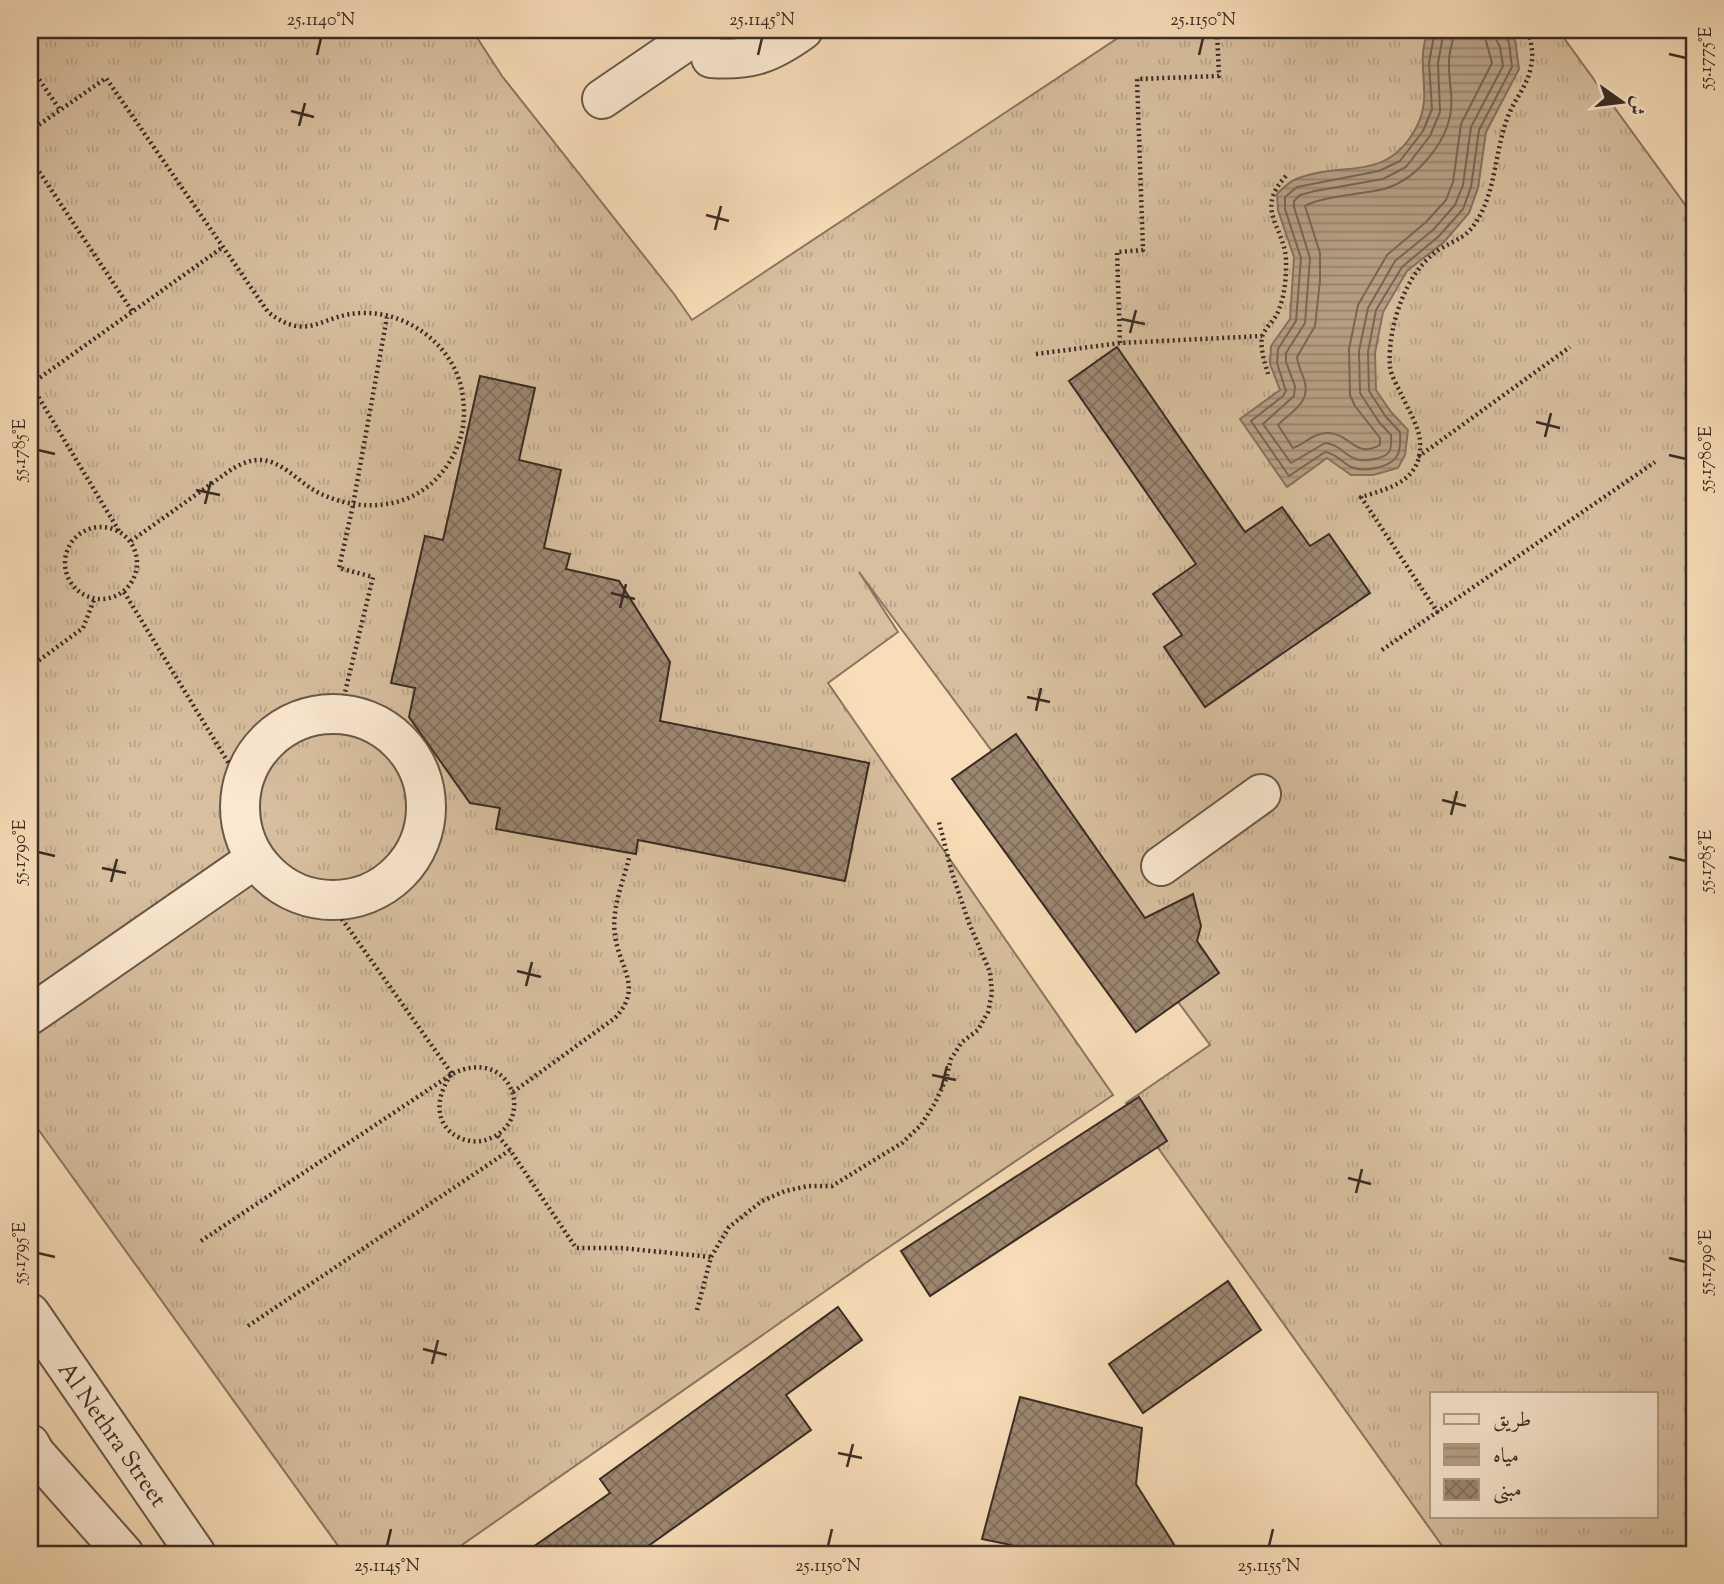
<svg xmlns="http://www.w3.org/2000/svg" width="1724" height="1584" viewBox="0 0 1724 1584" font-family="'Sorts Mill Goudy',Amiri,serif">
  <defs>
    <pattern id="grass-tufts" width="24" height="20" patternUnits="userSpaceOnUse" patternTransform="scale(1.75)"><rect width="24" height="20" fill="#d8bf9f"/><path d="M3 7l-1-3M5 7V3M7 7l1-3M15 17l-1-3M17 17v-4M19 17l1-3" fill="none" stroke="#baa489"/></pattern>
    <pattern id="water-rules" width="6" height="5" patternUnits="userSpaceOnUse" patternTransform="scale(1.75)"><rect width="6" height="5" fill="#b7a186"/><path d="M0 2.5h6" fill="none" stroke="#96836d"/></pattern>
    <pattern id="building-cross-hatch" width="8" height="8" patternUnits="userSpaceOnUse" patternTransform="scale(1.75)"><rect width="8" height="8" fill="#9c8871"/><path d="M0 0l8 8M0 8l8-8" fill="none" stroke="#806f5d"/></pattern>
  </defs>
  <rect width="100%" height="100%" fill="#f8ddb8"/>
  <filter id="stains"><feTurbulence type="fractalNoise" baseFrequency=".00286" numOctaves="4"/><feColorMatrix values="0 0 0 0 .2 0 0 0 0 .09 0 0 0 0 .02 0 0 0 .5 -.17"/></filter>
  <radialGradient id="worn" r=".72"><stop offset=".6" stop-color="#630" stop-opacity="0"/><stop offset="1" stop-color="#630" stop-opacity=".3"/></radialGradient>
  <path fill="url(#grass-tufts)" stroke="#887662" stroke-width="2" fill-rule="evenodd" d="M30 30H472L502 76 674 294 692 320 1130 30H1558L1694 217V1554H1448L1126 1103 1210 1045 859 572 898 632 828 683 1113 1095 867 1262 449 1554H344L30 1118ZM1432 1393H1656V1516H1432Z"/>
  <path fill="url(#water-rules)" stroke="#85725f" stroke-width="2" d="M1429 30H1507L1515 39 1519 69 1486 132 1478 188 1469 213 1444 242 1407 271 1383 312 1375 353 1376 390 1391 412 1408 430 1405 455 1398 468 1373 475H1351L1327 458 1287 487 1240 419 1280 390 1270 364 1271 346 1290 319 1294 257 1278 210 1277 194C1282 189 1288 183 1294 180 1341 159 1385 185 1416 128 1435 94 1413 64 1429 30Z"/>
  <g fill="none" stroke-linecap="round" stroke-linejoin="round">
    <path stroke="#786655" stroke-width="2" d="M1435 30 1429 63 1432 109 1423 131 1400 161 1379 171 1297 187 1285 197V209L1301 258 1296 321 1278 349 1277 363 1286 391 1283 396 1251 421 1289 476 1325 452C1337 453 1343 465 1354 468 1366 472 1393 467 1398 454 1401 447 1400 438 1400 432L1386 417 1369 391 1368 352 1376 310 1402 267 1439 236 1463 209 1471 187 1479 130 1512 67 1509 43 1503 30
      M1444 30 1438 63 1440 112 1430 136 1406 167 1383 179 1315 191 1300 195 1294 201V207L1310 258 1305 323 1286 353V362L1295 386 1294 396 1263 424 1291 463 1325 443C1339 444 1344 455 1356 459 1363 462 1384 459 1389 452 1392 448 1391 440 1391 435L1379 422 1360 393 1359 351 1368 308 1395 261 1433 230 1455 205 1463 185 1471 127 1503 66 1500 47 1495 37 1494 30
      M1454 30C1454 41 1449 50 1449 61 1448 78 1453 94 1451 110 1447 144 1413 184 1379 190 1360 194 1319 197 1305 206L1320 253V281L1315 326 1297 357C1298 365 1301 372 1304 379 1312 403 1291 411 1278 425L1293 448C1305 444 1314 432 1329 433 1351 434 1355 459 1380 445V438L1355 406 1350 395 1349 349 1358 305 1387 255 1426 222 1446 200 1453 182 1461 124 1492 63 1483 30"/>
  </g>
  <path fill="url(#building-cross-hatch)" stroke="#392c24" stroke-width="2" d="M1117 347 1245 532 1282 507 1310 546 1329 534 1370 593 1205 707 1164 647 1182 635 1153 594 1196 564 1069 381Z
    M480 376 535 388 519 460 561 470 544 548 570 554 566 569 619 581 670 662 660 721 869 763 845 881 638 840 636 854 496 829 500 808 470 803 409 717 415 688 391 683 425 536 443 540Z
    M1016 734 1145 918 1193 894 1201 926 1197 941 1219 973 1136 1032 952 779Z
    M1139 1097 1167 1141 930 1296 901 1251Z
    M1228 1281 1261 1330 1143 1413 1109 1364Z
    M838 1307 862 1340 786 1395 811 1430 637 1554H523L610 1493 600 1479Z
    M1020 1397 1142 1428 1136 1484 1180 1554H1007L1011 1545 982 1539Z"/>
  <g fill="none" stroke-linecap="round" stroke-linejoin="round">
    <g stroke="#695849" stroke-width="42">
      <path id="minor" d="M711 58C751 61 771 53 803 30
        M602 99 703 30
        M240 807a93 93 0 1 1 186 0a93 93 0 1 1-186 0Z
        M1161 866 1261 794
        M30 1015 255 859
        M30 1313 196 1554
        M30 1444 35 1453 124 1554"/>
    </g>
    <path stroke="#392c24" stroke-width="4.5" stroke-dasharray="2 3.5" stroke-linecap="butt" d="M30 66 60 110
      M30 131 106 78 268 312C309 344 322 313 363 313 411 312 458 349 463 398 467 427 459 453 439 476 407 512 352 513 312 489 296 479 282 462 262 460 251 459 241 464 232 469L131 541
      M30 158 132 311
      M1120 343 1117 252 1143 250 1137 79 1219 76 1217 30
      M1036 354 1120 343 1262 336
      M1268 374C1265 363 1260 349 1262 337 1264 329 1273 322 1277 314 1284 299 1286 282 1286 266 1288 227 1252 213 1286 176
      M30 383 119 531
      M31 384 223 247
      M1418 457 1570 347
      M65 563a36 36 0 1 1 72 0a36 36 0 1 1-72 0Z
      M124 592 242 785
      M1438 613 1361 497C1391 488 1423 480 1420 441 1419 427 1408 409 1402 396 1398 387 1391 376 1390 367 1388 346 1394 318 1402 299 1410 279 1422 261 1440 249 1453 241 1465 238 1474 225 1497 193 1494 150 1509 114 1516 97 1528 85 1531 66 1534 54 1531 42 1528 30
      M1382 650 1655 462
      M30 667 83 628 94 600
      M340 713 373 577 339 568 353 505 387 317
      M329 901 452 1074
      M513 1092 615 1018C644 987 619 968 615 935 611 910 623 882 629 858
      M498 1136 510 1150 576 1248H621L711 1257
      M201 1241 452 1074C510 1045 537 1118 491 1138 481 1143 470 1142 460 1138 432 1125 436 1094 452 1074
      M697 1310 711 1257 729 1227 762 1201 785 1191 808 1186H832L902 1143 921 1125 935 1103 946 1079 951 1059 962 1042 978 1030 988 1012 992 993 990 972 969 923 952 873 939 822
      M248 1326 510 1150"/>
    <use href="#minor" stroke="#fae9d1" stroke-width="38"/>
  </g>
  <path fill="none" stroke="#392c24" stroke-width="2.5" d="M1669 54 1686 58M317 55 321 38M758 55 762 38M1199 55 1203 38M291 111 314 117M299 126 305 103M706 215 729 221M715 230 721 206M1121 319 1145 324M1130 333 1136 310M1536 422 1560 428M1545 437 1551 413M38 450 55 454M1669 455 1686 459M196 490 220 495M205 504 211 481M611 593 635 599M620 608 626 584M1027 697 1050 702M1036 711 1041 688M1442 800 1466 806M1451 815 1457 791M38 852 55 856M1669 857 1686 861M102 868 126 873M111 882 117 859M517 971 541 977M526 986 532 962M932 1075 956 1080M941 1089 947 1066M1348 1178 1371 1184M1356 1193 1362 1169M38 1253 55 1257M1669 1258 1686 1262M423 1349 447 1355M432 1364 438 1340M838 1453 862 1458M847 1467 853 1444M387 1546 391 1529M828 1546 832 1529M1269 1546 1273 1529"/>
  <g text-anchor="middle" stroke-width="5" stroke-linejoin="round" paint-order="stroke">
    <g font-size="24" fill="#392c24" stroke="#fae9d1">
      <text transform="translate(113 1434) rotate(55)" y="8">Al Nethra Street</text>
    </g>
  </g>
  <rect width="1724" height="1584" fill="none" stroke="#f8ddb8" stroke-width="77"/>
  <rect x="1430" y="1392" width="228" height="126" fill="#fae9d1" stroke="#ad9d8c" stroke-width="2"/>
  <rect x="1444" y="1414" width="35" height="10" fill="#fae9d1" stroke="#ad9d8c" stroke-width="2"/>
  <text x="1493" y="1426" font-size="21" fill="#392c24">طريق</text>
  <rect x="1444" y="1444" width="35" height="21" fill="url(#water-rules)" stroke="#ad9d8c" stroke-width="2"/>
  <text x="1493" y="1462" font-size="21" fill="#392c24">مياه</text>
  <rect x="1444" y="1479" width="35" height="21" fill="url(#building-cross-hatch)" stroke="#ad9d8c" stroke-width="2"/>
  <text x="1493" y="1496" font-size="21" fill="#392c24">مبنى</text>
  <g transform="translate(1622 102) rotate(104)" stroke="#fae9d1" stroke-width="5" paint-order="stroke">
  <path d="M0-5L12 26L0 18L-12 26Z" fill="#392c24"/>
  <text y="-10" font-size="19" font-weight="bold" text-anchor="middle" fill="#392c24">ش</text>
  </g>
  <rect x="38" y="38" width="1648" height="1508" fill="none" stroke="#392c24" stroke-width="2.5"/>
  <g font-size="18" text-anchor="middle" fill="#392c24">
    <text x="321" y="25">25.1140°N</text>
    <text x="762" y="25">25.1145°N</text>
    <text x="1203" y="25">25.1150°N</text>
    <text transform="translate(1705 58) rotate(-90)" y="6">55.1775°E</text>
    <text transform="translate(19 450) rotate(-90)" y="6">55.1785°E</text>
    <text transform="translate(1705 459) rotate(-90)" y="6">55.1780°E</text>
    <text transform="translate(19 852) rotate(-90)" y="6">55.1790°E</text>
    <text transform="translate(1705 861) rotate(-90)" y="6">55.1785°E</text>
    <text transform="translate(19 1253) rotate(-90)" y="6">55.1795°E</text>
    <text transform="translate(1705 1262) rotate(-90)" y="6">55.1790°E</text>
    <text x="387" y="1571">25.1145°N</text>
    <text x="828" y="1571">25.1150°N</text>
    <text x="1269" y="1571">25.1155°N</text>
  </g>
  <rect width="100%" height="100%" filter="url(#stains)"/>
  <rect width="100%" height="100%" fill="url(#worn)"/>
</svg>
